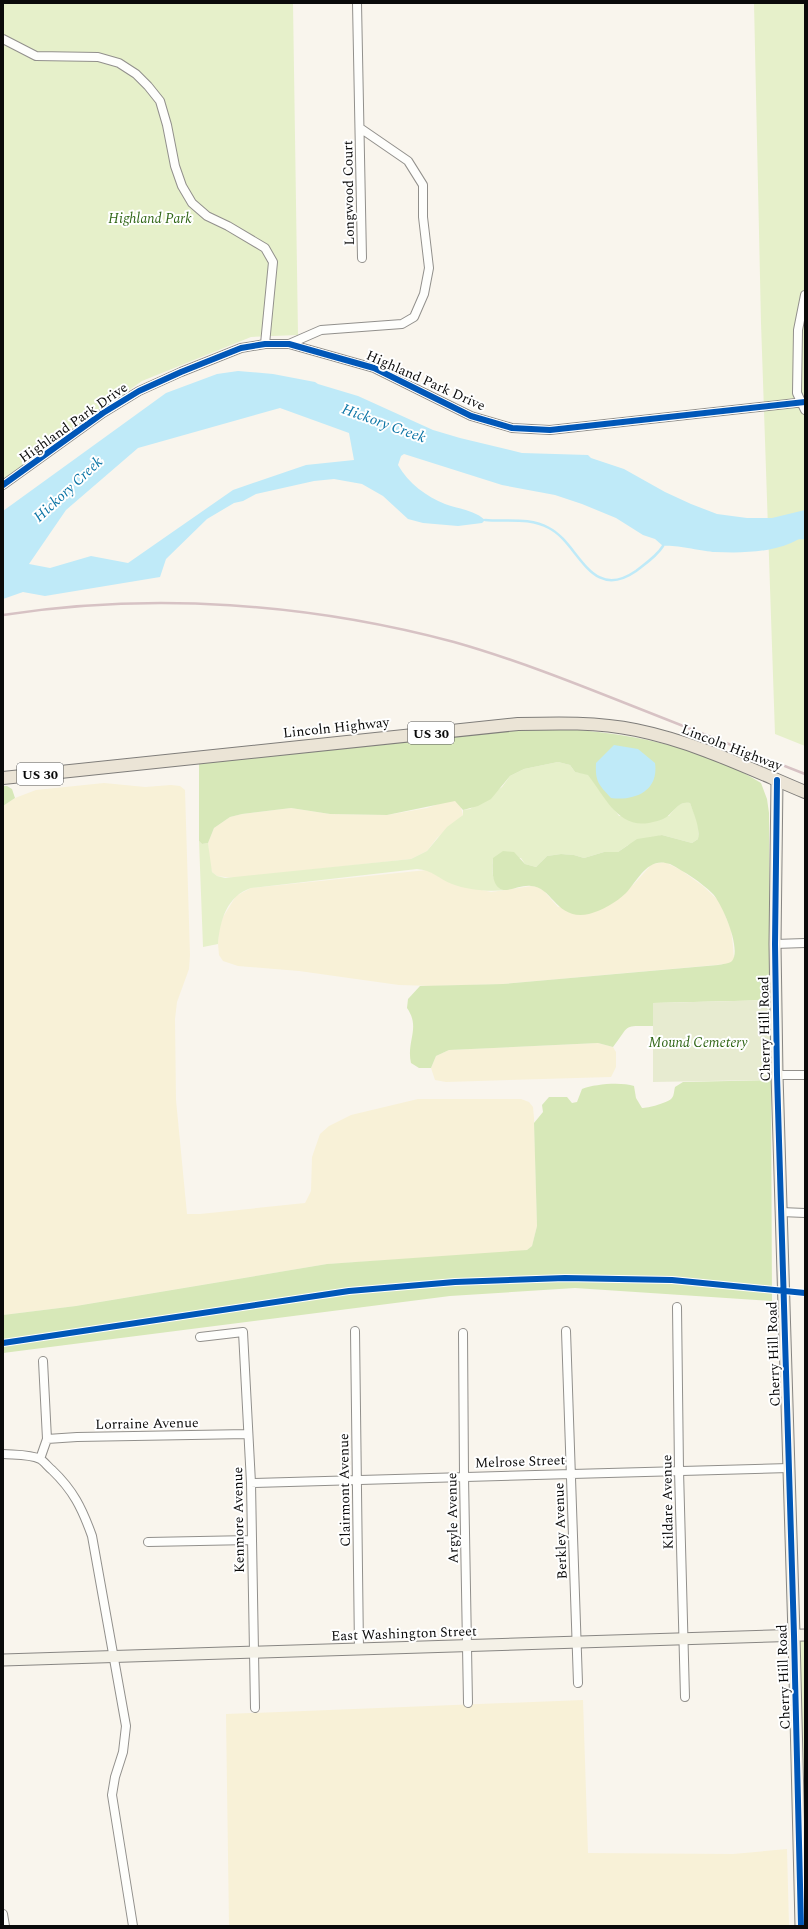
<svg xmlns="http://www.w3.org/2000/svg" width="808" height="1929" viewBox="0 0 808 1929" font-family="Spectral,serif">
  <rect width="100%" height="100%" fill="#f9f5ed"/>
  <path fill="#f8f1d7" d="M104 783 145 787 171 785 180 786 185 790 190 955 189 969 177 1002 175 1019 176 1100 187 1214H200L305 1203 311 1191 312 1157 320 1134 329 1126 351 1115 418 1099H521L529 1102 533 1107 534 1118 537 1226 532 1246 527 1250 517 1252 327 1264 76 1306 3 1315V806L15 798 36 790Z
    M447 801H455L460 804 463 815 437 838 427 851 411 859 234 878 217 876 212 872 210 865 208 843 214 828 230 817 242 814 291 808 330 814 387 815 427 808Z
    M665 862 681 870 703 886 720 902 731 930 733 946 734 959 732 962 727 964 503 984 432 986 399 985 299 971 238 966 223 961 219 955 218 944 219 928 223 917 236 896 251 888 427 870 453 884 491 892 531 886 538 887 544 891 558 907 633 885 652 864Z
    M598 1043 613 1047 616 1052V1067L611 1077 446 1082 435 1080 431 1068 436 1056 449 1050Z
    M583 1700 588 1853 733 1854 787 1849 789 1926H229L226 1714Z"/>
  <path fill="#e6f0ca" d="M3 3H293L298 335 251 337 142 381 3 480Z
    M754 3H805V746L775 734 761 323Z
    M558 762 570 765 575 772 588 774 619 816H669C675 808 680 801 690 803L698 823V839L692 843 662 835 628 845 618 852H604L584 858 574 855 561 854 547 856 536 867 525 864 521 858H493C491 873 492 883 505 890 489 892 467 890 452 884 439 879 432 870 417 869L251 888C227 896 220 920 218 944L203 947 199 841 202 844 208 843 212 872 217 876 225 878 411 859 427 851 447 827 463 815V810L470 809 502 787 510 776 524 769Z
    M805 1636V1833L801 1836 797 1637Z"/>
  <path fill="#d7e8b8" d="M541 727C612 731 699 743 761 783L767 799 769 813 770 1000 653 1003V1026C621 1026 631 1024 613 1047L598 1043 449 1050 436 1056 431 1068H419L411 1063C406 1041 421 1028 407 1008L408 999 420 986 503 984 718 965C722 964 729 964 732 961 742 949 722 904 713 894 701 882 685 872 670 864 648 856 638 880 626 893 617 902 601 911 589 914 556 921 553 887 531 886 523 885 515 889 507 890 491 891 492 869 493 858L503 851 514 852 525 864 536 867 547 856 561 854 574 855 584 858 604 852H618L637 839 650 837 662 835 692 843 698 839C700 826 694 815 690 803 680 801 676 808 670 814 665 819 659 821 653 822 619 831 606 798 588 775L575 772 570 765 558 762 524 769 510 776 491 799 478 806 463 810 455 801 387 815 330 814 291 808 242 814 230 817 214 828 208 843 202 844 199 841V761Z
    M3 786H7L12 789 15 798 3 806Z
    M771 1080 772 1301 575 1288 450 1296 3 1353V1315L76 1306 327 1264 527 1250 532 1246 537 1226 534 1123 543 1112 542 1105 549 1097H567L572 1103 577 1102 582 1089C595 1084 621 1082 634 1086L636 1098 642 1108C648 1108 667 1103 671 1099 674 1097 674 1091 675 1087L683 1082Z"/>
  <path fill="#e7ebd0" d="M770 1000 771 1080 653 1082V1003Z"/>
  <path fill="#bfeaf8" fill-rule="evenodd" d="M238 371 273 374 315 382 318 384 358 396 433 430 460 438 522 453 588 455 591 458 624 469 665 492 691 504 717 514 747 518H772L805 510V536C800 538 796 541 791 543 767 553 740 553 715 552 702 551 672 544 663 546L655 539 643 535 616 518 582 504 555 495 502 485 404 454 401 456 398 465C408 483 427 497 445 504 459 509 474 510 485 520L482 523 458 526 423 523 408 519 383 496 362 484 334 479 314 481 256 494 243 501 234 503 207 519 166 559 160 577 45 596 23 592 3 599V511L166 393 217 374ZM280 408 349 433 354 460 306 465 233 490 128 563 91 556 50 568 29 564 66 510 138 448Z
    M614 745 638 749 655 763C659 791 635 801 611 798 599 785 595 782 596 763Z"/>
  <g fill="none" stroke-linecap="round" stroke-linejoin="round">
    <path stroke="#bfeaf8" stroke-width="2.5" d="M485 520C506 522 529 517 549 528 579 543 590 603 636 571 645 564 657 556 663 546
      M796 538H805"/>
    <g stroke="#92908c" stroke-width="10">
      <path id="street" d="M357 3 362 258
        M3 39 36 56 98 57 119 63 136 74 148 86 160 101 167 125 175 166 182 186 192 203 207 216 228 226 265 248 273 262 265 344
        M805 295 798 330 797 393 805 410
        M289 344 321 330 402 324 414 317 424 294 429 268 423 217V185L408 161 360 128
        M3 485 103 413 139 391 181 372 241 348 265 344H289L374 368 471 416 512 428 550 430 805 402
        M775 944 805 943
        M777 1075H805
        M781 1212 805 1213
        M677 1307 679 1470 685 1697
        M355 1331 359 1649
        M566 1331 578 1683
        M463 1333 464 1476 468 1703
        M200 1337 243 1332 251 1483 255 1708
        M47 1439 77 1437 248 1434
        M3 1454C14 1455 30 1454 40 1459 44 1461 48 1467 52 1470 73 1490 82 1508 92 1536L126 1726 123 1752 115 1777 112 1795 133 1926
        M40 1459 47 1439 43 1361
        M251 1483 789 1468
        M148 1542 251 1540
        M3 1914 5 1926"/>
    </g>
    <g stroke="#888683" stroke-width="13">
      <path id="secondary" d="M777 780 775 944 777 1075 794 1635 801 1926
        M3 1660 805 1635"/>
    </g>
    <g stroke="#7f7d7a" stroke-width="14">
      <path id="primary" d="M3 778 518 724C557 723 598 722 636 730 695 742 750 769 805 792"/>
    </g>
    <use href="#street" stroke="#fefefc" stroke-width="8"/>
    <use href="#secondary" stroke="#f4f1e7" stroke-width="11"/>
    <use href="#primary" stroke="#ebe4d6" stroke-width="12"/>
    <path stroke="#d7c2c4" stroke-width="2.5" d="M3 615C153 592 308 603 454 642 514 659 572 682 630 705 689 728 747 751 805 774"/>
    <g stroke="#fff" stroke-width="8">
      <path id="cycleway" d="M3 485 103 413 139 391 181 372 241 348 265 344H289L374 368 471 416 512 428 550 430 805 402
        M777 780 775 944 777 1075 794 1635 801 1926
        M3 1343 349 1291 455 1282 565 1278 672 1280 805 1293"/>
    </g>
    <use href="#cycleway" stroke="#0057b8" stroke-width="6"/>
  </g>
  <g text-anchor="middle" stroke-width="4" stroke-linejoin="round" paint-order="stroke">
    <g fill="#fff" stroke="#545454" stroke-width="1">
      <rect x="408" y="722" width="46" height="22" rx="3"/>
      <rect x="17" y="763" width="46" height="22" rx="3"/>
    </g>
    <g font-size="13" font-weight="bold" fill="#0a0a0a">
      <text x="431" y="738">US 30</text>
      <text x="40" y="779">US 30</text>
    </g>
    <g font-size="14" fill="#0a0a0a" stroke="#fff">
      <text transform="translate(348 193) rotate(-91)" y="5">Longwood Court</text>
      <text transform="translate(426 380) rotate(24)" y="5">Highland Park Drive</text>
      <text transform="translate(73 422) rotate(-35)" y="5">Highland Park Drive</text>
      <text transform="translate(336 727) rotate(-6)" y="5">Lincoln Highway</text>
      <text transform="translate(732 747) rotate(21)" y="5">Lincoln Highway</text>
      <text transform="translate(764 1029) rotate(-91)" y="5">Cherry Hill Road</text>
      <text transform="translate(773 1354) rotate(-92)" y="5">Cherry Hill Road</text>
      <text transform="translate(147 1423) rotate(-1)" y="5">Lorraine Avenue</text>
      <text transform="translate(520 1461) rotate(-2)" y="5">Melrose Street</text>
      <text transform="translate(344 1490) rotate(-91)" y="5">Clairmont Avenue</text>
      <text transform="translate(667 1502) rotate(-91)" y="5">Kildare Avenue</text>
      <text transform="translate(452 1518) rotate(-91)" y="5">Argyle Avenue</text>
      <text transform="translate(238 1520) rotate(-91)" y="5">Kenmore Avenue</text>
      <text transform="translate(560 1531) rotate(-92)" y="5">Berkley Avenue</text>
      <text transform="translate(404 1633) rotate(-2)" y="5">East Washington Street</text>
      <text transform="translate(783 1677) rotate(-92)" y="5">Cherry Hill Road</text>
    </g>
    <g font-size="14" font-style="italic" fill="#306616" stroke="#fff">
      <text x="150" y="223">Highland Park</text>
      <text x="698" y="1047">Mound Cemetery</text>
    </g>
    <g font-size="15" font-style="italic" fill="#0a74a5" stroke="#fff">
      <text transform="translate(384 423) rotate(20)" y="5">Hickory Creek</text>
      <text transform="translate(68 489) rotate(-43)" y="5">Hickory Creek</text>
    </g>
  </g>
  <rect width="808" height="1929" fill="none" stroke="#0a0a0a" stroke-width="8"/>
</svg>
